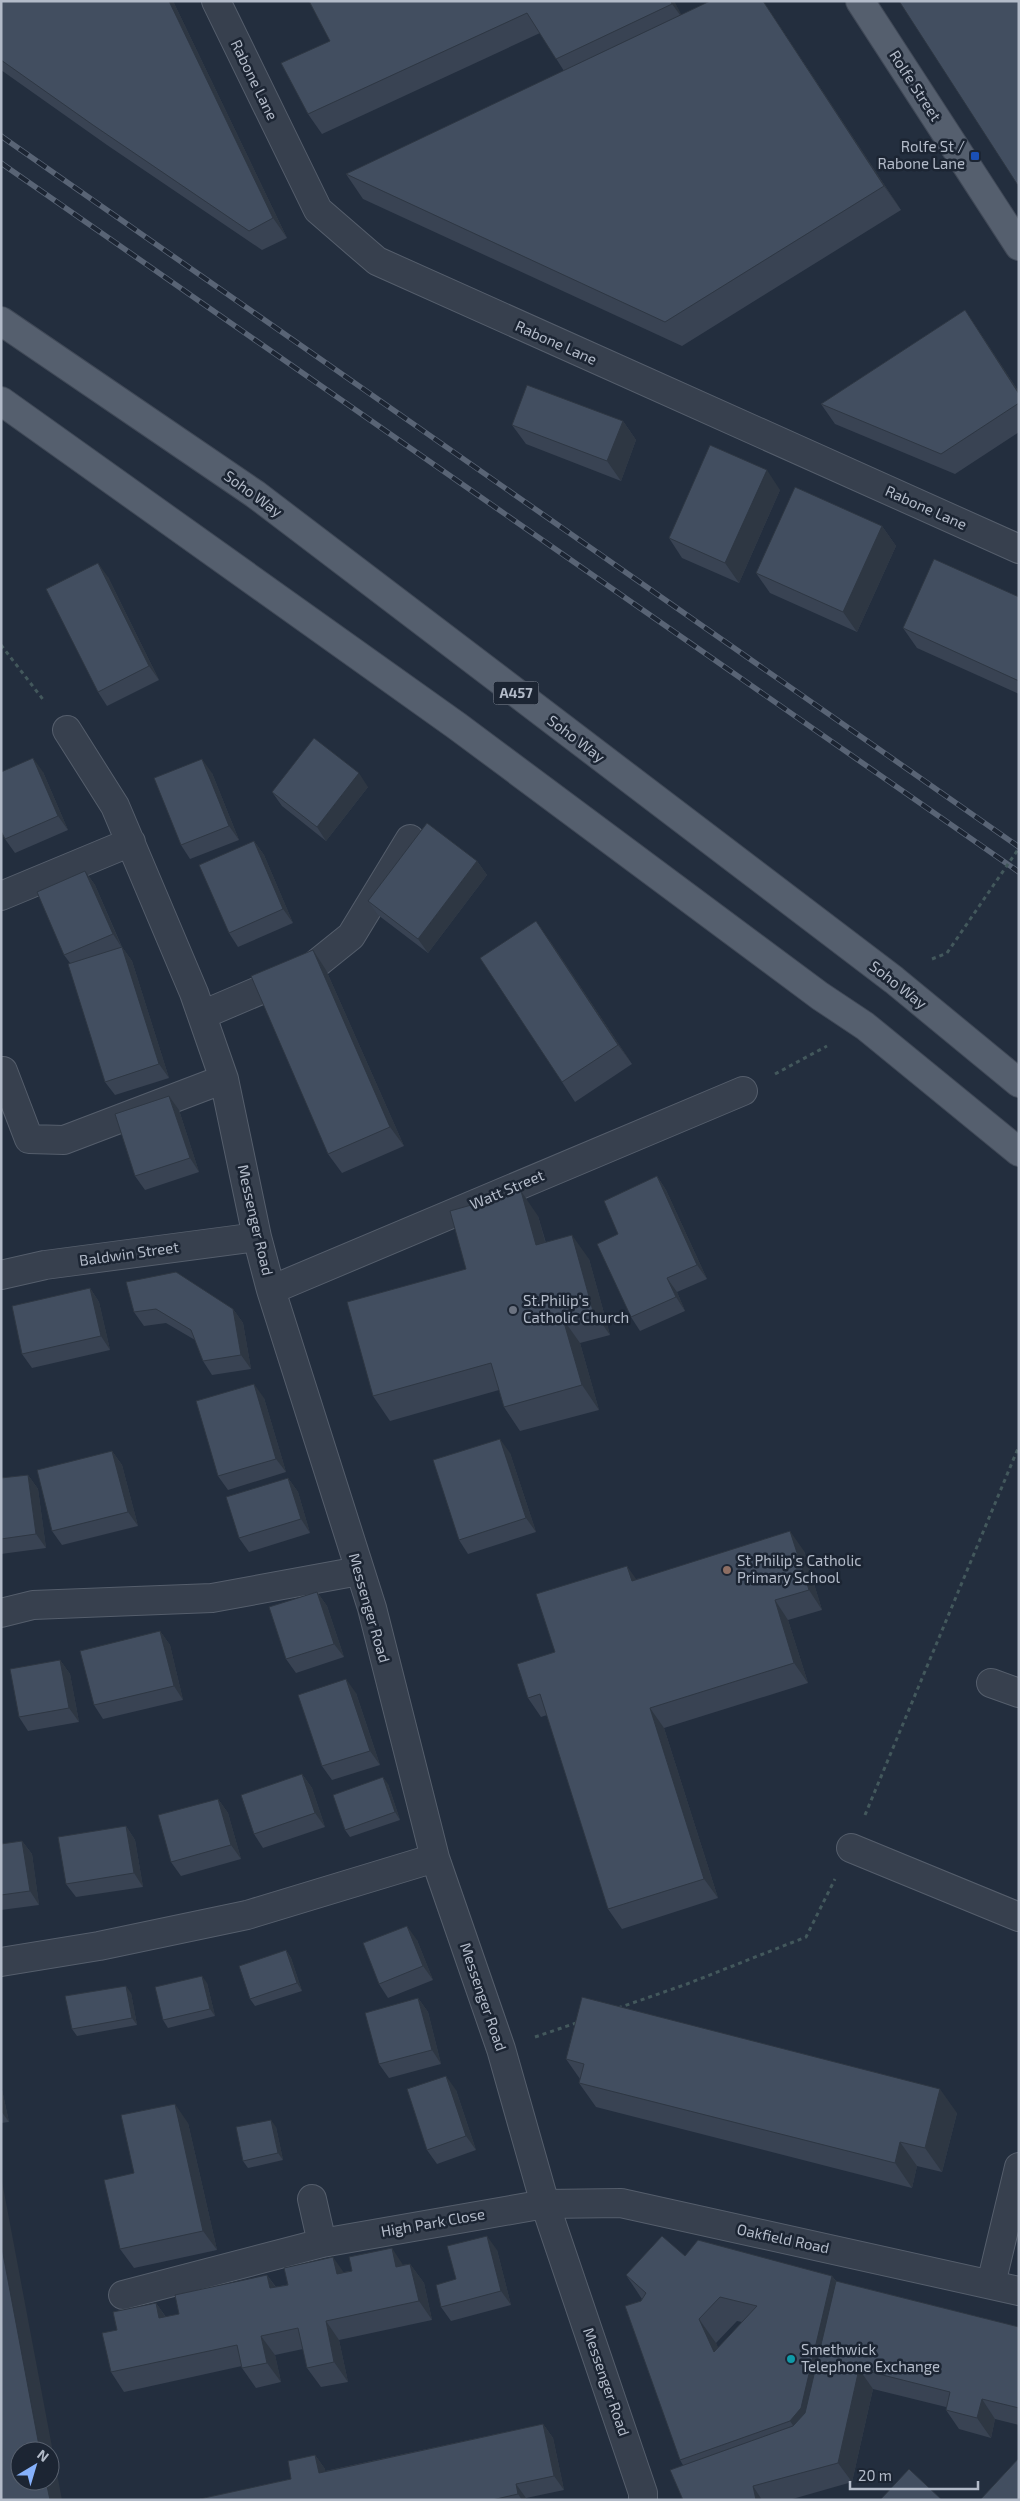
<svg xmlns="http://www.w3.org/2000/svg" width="1020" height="2501" viewBox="0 0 1020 2501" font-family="'Exo 2',sans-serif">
  <rect width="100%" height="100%" fill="#232e3e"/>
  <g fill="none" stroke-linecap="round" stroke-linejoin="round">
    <g stroke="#555e6c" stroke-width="30">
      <path id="minor" d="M216 1 318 210 377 261 1019 549
        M67 730 115 806 194 993 224 1079 257 1237 271 1290 372 1608 435 1858 501 2049 545 2204 643 2493V2500
        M1 896 131 842
        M202 1015 310 969 351 936 410 839
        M3 1071 29 1139 64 1140 224 1079
        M1 1275 45 1265 257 1237
        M271 1290 743 1091
        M1 1613 33 1605 212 1598 359 1571
        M991 1683 1019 1693
        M851 1848 1019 1917
        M1 1962 99 1946 247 1915 435 1858
        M312 2199 322 2243
        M991 2284 1019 2167
        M123 2295 322 2243 545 2204 621 2203 1019 2291"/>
    </g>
    <g stroke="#404957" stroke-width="30">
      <path id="major" d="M860 1 1019 246
        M1 321 255 494 894 980 1019 1083
        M1 401 457 726 820 996 865 1026 1019 1152"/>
    </g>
    <path stroke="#43585c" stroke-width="3" stroke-dasharray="4 4" stroke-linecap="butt" d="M1 645 45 702
      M932 959 947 953
      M775 1074 827 1046
      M865 1815 1019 1446
      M618 2008 687 1984 806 1937 835 1879
      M535 2037 579 2022"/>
    <use href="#minor" stroke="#37404e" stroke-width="28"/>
    <use href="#major" stroke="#555f6e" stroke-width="28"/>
    <g stroke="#596475" stroke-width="5.5">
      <path id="rail" d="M1 136 1019 847
        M1 163 1019 872"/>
    </g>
    <use href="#rail" stroke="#1c2533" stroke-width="4" stroke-dasharray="11" stroke-linecap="butt"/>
    <path stroke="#43585c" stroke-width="3" stroke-dasharray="4 4" stroke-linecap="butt" d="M947 953 1019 848"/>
  </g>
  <path fill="#394353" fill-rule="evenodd" d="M1 1H173L287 238 262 250 107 145 1 70Z
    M309 1H674L681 15 710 1H763L901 210 682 346 363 199 346 174 564 71 540 33 322 134 308 114 330 41Z
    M965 310 1019 392V432L955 474 835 424 821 404Z
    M623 421 636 440 621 481 526 444 512 425Z
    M780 490 739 583 682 558 669 538Z
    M882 526 896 546 857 632 770 593 756 573Z
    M108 577 159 680 107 706 98 692Z
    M1019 597V694L917 648 903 628Z
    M43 772 68 830 15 853 5 839Z
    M212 773 239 840 190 859 181 845Z
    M368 787 326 841 282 806 272 792Z
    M254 841 264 855 293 923 238 947 229 933Z
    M477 861 487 875 428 953 378 915 368 901Z
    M85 871 95 885 122 947 132 961 169 1078 115 1095 105 1082 70 963 64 955Z
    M550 941 632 1064 575 1102 562 1082Z
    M326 970 404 1146 342 1173 328 1154Z
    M179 1110 199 1172 145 1190 135 1176Z
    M657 1176 666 1190 707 1279 677 1292 685 1311 640 1331 631 1317 618 1234Z
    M538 1216 546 1243 589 1259 610 1335 580 1343 599 1410 520 1431 504 1407 499 1390 390 1421 373 1396 466 1269Z
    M126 1282 233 1309 243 1323 251 1369 212 1375 203 1361 195 1340 166 1323 144 1326 134 1312Z
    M90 1288 99 1302 110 1350 32 1368 22 1354Z
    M264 1398 286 1472 228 1490 218 1476Z
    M112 1451 122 1465 138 1526 62 1545 52 1531Z
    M510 1453 536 1532 468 1554 459 1540Z
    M28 1475 38 1489 46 1548 1 1554V1478Z
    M288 1478 298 1492 310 1533 249 1552 239 1538Z
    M804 1551 822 1610 788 1620 808 1683 664 1728 718 1898 622 1929 608 1909 547 1715 541 1717 528 1698 555 1652 636 1579Z
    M317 1592 327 1606 344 1657 296 1673 286 1659Z
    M160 1631 170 1645 183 1700 103 1719 94 1705Z
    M60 1660 70 1674 79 1722 28 1731 19 1717Z
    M356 1693 380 1765 332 1780 322 1766Z
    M302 1774 312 1788 325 1827 263 1848 254 1834Z
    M388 1784 400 1820 350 1837 345 1830Z
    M218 1799 228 1813 241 1859 181 1876 171 1862Z
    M126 1826 135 1840 143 1887 76 1897 66 1884Z
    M22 1841 32 1854 39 1905 1 1910V1844Z
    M417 1940 433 1980 388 1998 379 1984Z
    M286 1950 291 1958 302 1991 255 2006 250 1999Z
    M207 1983 215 2016 168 2028 163 2020Z
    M131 1993 137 2025 77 2036 72 2029Z
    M418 1998 428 2012 441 2064 389 2078 379 2064Z
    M566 2059 957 2113 942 2172 917 2166 912 2188 596 2107 579 2083 580 2079Z
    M1 2085 9 2122 1 2123Z
    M456 2090 476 2150 437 2164 427 2150Z
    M188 2123 217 2250 134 2268 120 2249 134 2173Z
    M276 2127 283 2160 248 2168 243 2161Z
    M497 2250 511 2305 451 2321 441 2307 456 2279Z
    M685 2256 832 2276 836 2281 1019 2327V2425L995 2419 991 2438 959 2429 946 2410V2407L873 2389 852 2482 789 2500H683V2465L680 2460 641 2301 642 2299 626 2275ZM737 2321 742 2322 718 2348 716 2343Z
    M410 2264 424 2283 432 2320 339 2340 348 2382 321 2387 307 2368 303 2349 275 2355 281 2382 256 2388 242 2368V2366L124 2392 111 2372 117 2330 156 2303 166 2317 179 2314 267 2275 276 2287 344 2272Z
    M543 2424 553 2438 564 2490 526 2498V2500H195L291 2479 315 2455 325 2469V2471Z"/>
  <path fill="#2e3743" d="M169 1H173L287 238 273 218Z
    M671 1H674L686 23 672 4Z
    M763 1 901 210 884 186Z
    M965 310 1019 392V394Z
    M623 421 636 440 621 481 607 461Z
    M767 470 780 490 739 583 725 563Z
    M882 526 896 546 857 632 843 612Z
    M98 563 108 577 159 680 149 666Z
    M33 758 43 772 68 830 58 816Z
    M202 759 212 773 239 840 229 826Z
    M359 773 368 787 326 841 317 827Z
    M254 841 264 855 293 923 283 909Z
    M477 861 487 875 428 953 418 939Z
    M85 871 95 885 122 948V947L132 961 169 1078 159 1064 122 948 113 934Z
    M536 921 550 941 632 1064 618 1045Z
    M313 950 326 970 404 1146 390 1127Z
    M169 1096 179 1110 199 1172 190 1158Z
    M657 1176 666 1190 707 1279 697 1265Z
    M521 1191 538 1216 553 1270 536 1245Z
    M572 1235 589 1259 610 1335 593 1311Z
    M667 1278 677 1292 685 1311 676 1297Z
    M90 1288 99 1302 110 1350 101 1336Z
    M233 1309 243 1323 251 1369 241 1355Z
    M563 1319 580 1343 599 1410 582 1385Z
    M254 1384 264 1398 286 1472 276 1459Z
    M500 1439 510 1453 536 1532 526 1518Z
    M112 1451 122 1465 138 1526 128 1512Z
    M28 1475 38 1489 46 1548 36 1534Z
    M288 1478 298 1492 310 1533 301 1519Z
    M790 1531 804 1551 822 1610 809 1590Z
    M627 1566 641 1586 632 1581Z
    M317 1592 327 1606 344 1657 334 1644Z
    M775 1600 788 1620 808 1683 794 1663Z
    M160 1631 170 1645 183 1700 174 1686Z
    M60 1660 70 1674 79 1722 69 1708Z
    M346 1679 356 1693 380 1765 370 1751Z
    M650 1708 664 1728 718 1898 704 1879Z
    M302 1774 312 1788 325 1827 315 1813Z
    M383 1777 388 1784 400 1820 395 1812Z
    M218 1799 228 1813 241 1859 231 1845Z
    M126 1826 135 1840 143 1887 134 1873Z
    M22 1841 32 1854 39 1905 30 1891Z
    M407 1926 417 1940 433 1980 423 1966Z
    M286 1950 291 1958 302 1991 297 1983Z
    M202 1976 207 1983 215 2016 210 2009Z
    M126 1986 131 1993 137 2025 132 2018Z
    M418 1998 428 2012 441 2064 432 2050Z
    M446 2076 456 2090 476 2150 466 2136Z
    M1 2085 9 2122 1 2111Z
    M940 2089 957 2113 942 2172 925 2148Z
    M175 2104 188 2123 217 2250 203 2231Z
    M271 2120 276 2127 283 2160 278 2153Z
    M900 2142 917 2166 912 2188 895 2163Z
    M1 2176 62 2500H50L46 2481H50V2451H40L1 2243Z
    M487 2236 497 2250 511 2305 501 2291Z
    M392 2248 405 2268 396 2267Z
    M333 2257 347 2277 337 2274Z
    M410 2264 424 2283 432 2320 419 2301Z
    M267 2275 281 2295 270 2288Z
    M832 2276 849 2300 807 2445 790 2421Z
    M156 2303 169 2322 159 2318Z
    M699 2319 716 2343 731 2376 714 2352Z
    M326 2321 339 2340 348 2382 334 2362Z
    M261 2336 275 2355 281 2382 267 2363Z
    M859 2369 873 2389 852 2482 838 2463Z
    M982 2399 995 2419 991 2438 977 2418Z
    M543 2424 553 2438 564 2490 554 2476Z
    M315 2455 325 2469 329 2487 319 2473Z
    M516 2484 526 2498V2500H522L518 2494Z
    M753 2486 762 2500H756Z"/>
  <path fill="#424e60" stroke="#2e3743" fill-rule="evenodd" d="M1 1H169L273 218 249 231 93 125 1 60Z
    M309 1H671L672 4 556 59 527 13 308 114 281 63 330 41Z
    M710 1H763L884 186 665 322 346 174Z
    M899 1H1019V187Z
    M965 310 1019 394V403L941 454 821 404Z
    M527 385 623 421 607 461 512 425Z
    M710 445 767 470 725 563 669 538Z
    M795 487 882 526 843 612 756 573Z
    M934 559 1019 597V681L903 628Z
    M98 563 149 666 98 692 46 589Z
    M314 738 359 773 317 827 272 792Z
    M33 758 58 816 5 839 1 831V772Z
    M202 759 229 826 181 845 154 778Z
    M427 823 477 861 418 939 368 901Z
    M254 841 283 909 229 933 199 865Z
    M85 871 113 934 64 955 37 892Z
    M536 921 618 1045 562 1082 480 958Z
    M122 947 159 1064 105 1082 68 964Z
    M313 950 390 1127 328 1154 251 976Z
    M169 1096 190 1158 135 1176 115 1114Z
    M657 1176 697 1265 667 1278 676 1297 631 1317 597 1244 618 1234 604 1201Z
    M521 1191 536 1245 572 1235 593 1311 563 1319 582 1385 504 1407 491 1363 373 1396 347 1302 466 1269 450 1211Z
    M176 1272 233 1309 241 1355 203 1361 191 1330 156 1309 134 1312 126 1282Z
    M90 1288 101 1336 22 1354 12 1306Z
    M254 1384 276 1459 218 1476 196 1401Z
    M500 1439 526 1518 459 1540 433 1460Z
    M112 1451 128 1512 52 1531 37 1470Z
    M28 1475 36 1534 1 1539V1478Z
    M288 1478 301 1519 239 1538 226 1497Z
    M790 1531 809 1590 775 1600 794 1663 650 1708 704 1879 608 1909 540 1694 528 1698 517 1664 555 1652 536 1594 627 1566 632 1581Z
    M317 1592 334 1644 286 1659 269 1607Z
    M160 1631 174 1686 94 1705 80 1651Z
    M60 1660 69 1708 19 1717 10 1669Z
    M346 1679 370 1751 322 1766 298 1695Z
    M302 1774 315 1813 254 1834 241 1795Z
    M383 1777 395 1812 345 1830 333 1795Z
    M218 1799 231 1845 171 1862 158 1815Z
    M126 1826 134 1873 66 1884 58 1837Z
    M22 1841 30 1891 1 1895V1844Z
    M407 1926 423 1966 379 1984 363 1943Z
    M286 1950 297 1983 250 1999 239 1966Z
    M202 1976 210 2009 163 2020 155 1987Z
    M126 1986 132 2018 72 2029 65 1996Z
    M582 1997 940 2089 925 2148 900 2142 895 2163 579 2083 584 2064 566 2059Z
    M418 1998 432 2050 379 2064 365 2013Z
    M446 2076 466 2136 427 2150 407 2089Z
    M175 2104 203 2231 120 2249 104 2180 134 2173 121 2115Z
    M271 2120 278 2153 243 2161 236 2127Z
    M487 2236 501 2291 441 2307 436 2285 456 2279 447 2246Z
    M662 2236 685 2256 698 2240 832 2276 801 2408 790 2421 680 2460 625 2306 641 2301 646 2293 626 2275ZM720 2297 757 2306 714 2352 699 2319Z
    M1 2243 40 2451H20V2481H46L50 2500H1Z
    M392 2248 396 2267 410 2264 419 2301 326 2321 334 2362 307 2368 298 2328 261 2336 267 2363 242 2368 237 2345 111 2372 102 2333 117 2330 113 2312 156 2303 159 2318 179 2314 175 2295 267 2275 270 2288 288 2285 284 2268 333 2257 337 2274 352 2271 349 2257Z
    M836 2281 1019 2327V2408L982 2399 977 2418 946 2410 950 2392 859 2369 838 2463 753 2486 756 2500H683L670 2470 793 2426 805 2413Z
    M543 2424 554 2476 516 2484 518 2494 492 2500H195L291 2479 288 2461 315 2455 319 2473Z
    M1019 2458V2500H980Z
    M909 2469 942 2500H880Z"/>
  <rect fill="#1a4fb4" stroke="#1c2533" stroke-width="2" x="970" y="151" width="10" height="10" rx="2.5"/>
  <circle fill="#6b7280" stroke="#1c2533" stroke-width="2" cx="513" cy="1310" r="5"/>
  <circle fill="#8d6e63" stroke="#1c2533" stroke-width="2" cx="727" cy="1570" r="5"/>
  <circle fill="#0f9aa8" stroke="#1c2533" stroke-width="2" cx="791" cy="2359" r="5"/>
  <g text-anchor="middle" stroke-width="5" stroke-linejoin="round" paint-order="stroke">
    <rect fill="#1c2533" stroke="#868e9c" stroke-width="1" x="493.5" y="681.5" width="45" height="23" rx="4"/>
    <g font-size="14" font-weight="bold" fill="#b3bbc9">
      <text x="516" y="698">A457</text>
    </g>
    <g font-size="15" fill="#b3bbc9" stroke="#1c2533">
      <text transform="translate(254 80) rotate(64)" y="5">Rabone Lane</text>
      <text transform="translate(915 86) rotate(57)" y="5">Rolfe Street</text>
      <text transform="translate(556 343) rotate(24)" y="5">Rabone Lane</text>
      <text transform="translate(253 494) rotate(36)" y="5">Soho Way</text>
      <text transform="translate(926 508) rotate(24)" y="5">Rabone Lane</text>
      <text transform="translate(576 739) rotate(37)" y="5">Soho Way</text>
      <text transform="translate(898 985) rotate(38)" y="5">Soho Way</text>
      <text transform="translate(507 1190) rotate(-23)" y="5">Watt Street</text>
      <text transform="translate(255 1220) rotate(77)" y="5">Messenger Road</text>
      <text transform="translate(129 1254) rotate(-8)" y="5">Baldwin Street</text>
      <text transform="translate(369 1608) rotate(74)" y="5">Messenger Road</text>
      <text transform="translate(483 1997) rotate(71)" y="5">Messenger Road</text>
      <text transform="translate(433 2223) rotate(-10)" y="5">High Park Close</text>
      <text transform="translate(783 2239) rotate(12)" y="5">Oakfield Road</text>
      <text transform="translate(606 2382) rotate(71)" y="5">Messenger Road</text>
    </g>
    <g font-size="15" fill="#b3bbc9" stroke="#1c2533" text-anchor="start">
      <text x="965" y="152" text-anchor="end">Rolfe St /<tspan x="965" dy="17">Rabone Lane</tspan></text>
      <text x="523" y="1306">St.Philip's<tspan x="523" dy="17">Catholic Church</tspan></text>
      <text x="737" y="1566">St Philip's Catholic<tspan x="737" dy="17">Primary School</tspan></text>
      <text x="801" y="2355">Smethwick<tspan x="801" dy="17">Telephone Exchange</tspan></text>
    </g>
  </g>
  <rect width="1020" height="2501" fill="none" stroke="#b3bbc9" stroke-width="5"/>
  <g transform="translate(35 2466) rotate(38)"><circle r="24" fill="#1c2533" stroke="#58616f"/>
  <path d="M0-4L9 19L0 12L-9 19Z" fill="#86b1fb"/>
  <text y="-8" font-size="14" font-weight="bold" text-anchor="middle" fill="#b3bbc9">N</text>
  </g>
  <path d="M850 2481v8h128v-8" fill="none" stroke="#b3bbc9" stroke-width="2.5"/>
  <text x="858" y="2481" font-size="15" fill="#b3bbc9" stroke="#1c2533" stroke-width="4" paint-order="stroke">20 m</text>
</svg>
